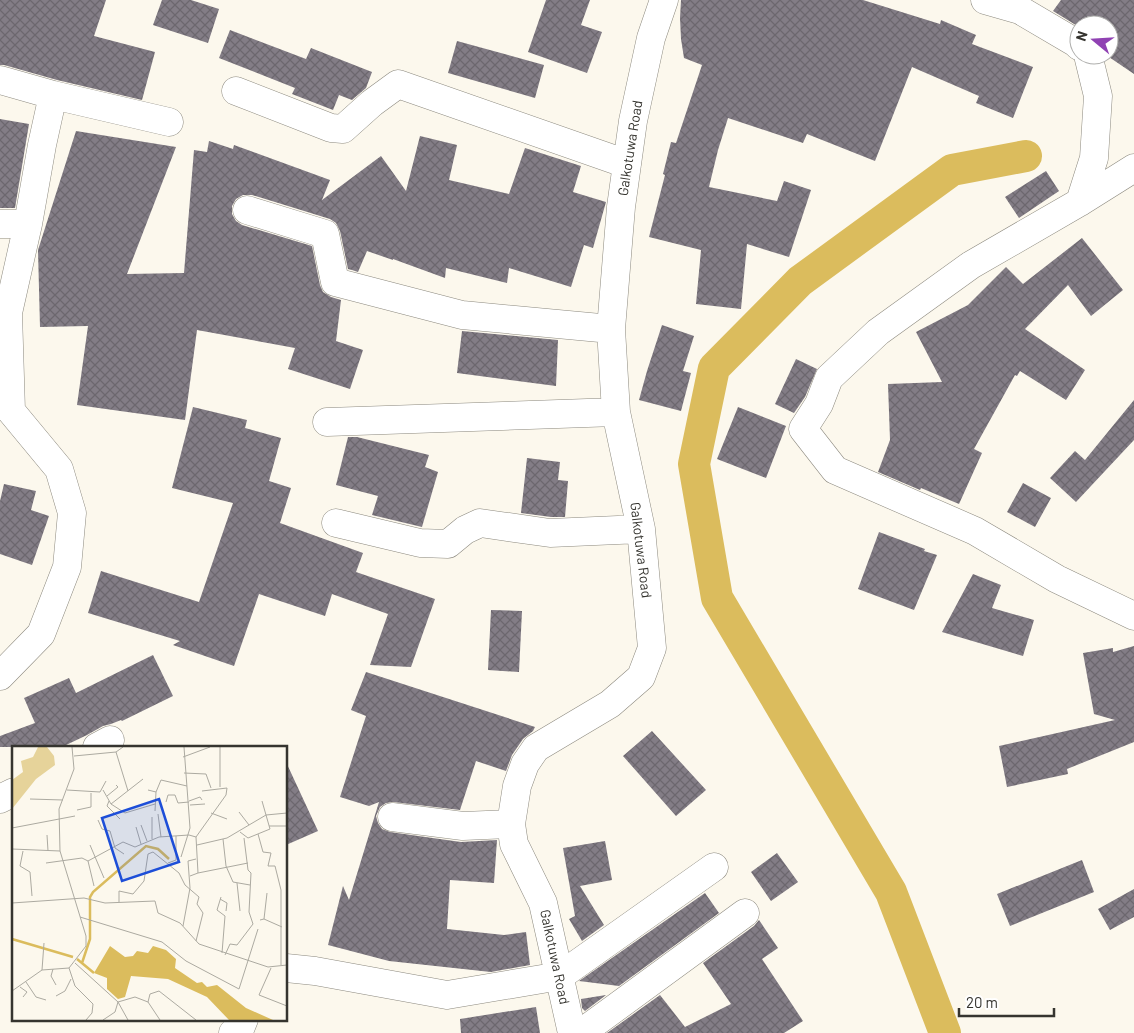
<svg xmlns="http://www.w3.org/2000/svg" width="1134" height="1033" viewBox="0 0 1134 1033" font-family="Barlow,sans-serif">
  <defs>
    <pattern id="building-cross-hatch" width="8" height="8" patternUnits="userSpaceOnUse" patternTransform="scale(1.25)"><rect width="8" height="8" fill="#837d86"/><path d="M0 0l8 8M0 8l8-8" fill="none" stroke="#6c676e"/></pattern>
  </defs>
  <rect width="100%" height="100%" fill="#fcf8ed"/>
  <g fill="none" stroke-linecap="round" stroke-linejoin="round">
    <path stroke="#dbbc5d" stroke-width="32" d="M945 1033 891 892 717 598 694 464 714 368 800 281 952 170 1026 156"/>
  </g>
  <path fill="url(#building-cross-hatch)" d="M0 0H106L94 36 155 52 142 100 57 80 4 65H0Z
    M162 0H191L219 9 208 43 153 25Z
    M546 0H590L581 25 602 32 587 73 528 52Z
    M681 0H863L940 24 941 20 976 35 972 44 1033 67 1013 118 976 103 979 96 912 67 875 161 807 134 803 143 728 118 718 150 709 187 777 201 784 181 811 190 789 257 747 244 741 309 696 304 701 250 649 237 665 175 663 174 671 142 676 143 702 65 684 58 681 39 680 18Z
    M1061 0H1134V74L1106 55H1109V25H1079V27L1053 11Z
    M230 30 306 59 311 48 372 72 366 88 352 100 339 95 333 110 292 94 295 88 219 58Z
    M457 41 544 65 535 98 448 73Z
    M0 119 29 124 15 208H0Z
    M76 131 176 147 127 274 184 273 194 150 207 152 209 141 233 149 234 145 330 180 322 200 381 156 406 191 420 136 457 145 449 180 509 194 525 148 581 166 573 192 606 202 593 248 584 245 571 287 509 268 507 283 446 268 445 278 393 259V260L367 251 358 272 352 270 348 269 340 231 336 223 330 219 252 195H243L236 199 232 206V214L236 221 242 225 312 246 320 285 323 292 331 297 341 300 336 341 363 350 350 389 288 369 295 348 197 330 185 420 77 405 88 326 40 327 38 250Z
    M1046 171 1059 191 1019 218 1005 197Z
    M1082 238 1123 290 1091 316 1068 285 1025 329 1085 370 1066 400 1020 371 1017 376 1015 375 974 449 982 453 959 504 921 488 920 490 878 472 890 440 888 384 942 382 916 332 968 305 1006 267 1023 284Z
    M662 325 694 336 683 371 691 373 681 411 639 400 647 371Z
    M462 331 558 340 556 386 457 373Z
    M796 359 817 369 805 397 794 413 775 404Z
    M1134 400V440L1076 502 1050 478 1075 451 1085 460Z
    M193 407 247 420 245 428 281 438 269 481 291 488 280 523 363 553 356 572 435 599 411 667 370 665 388 614 332 594 325 616 259 594 234 666 173 645 180 641 88 613 101 571 199 602 233 503 172 488Z
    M738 407 786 426 766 478 717 459Z
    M348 437H357L429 455 425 467 438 472 422 527 372 515 378 496 336 485Z
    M527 458 560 462 558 480 568 481 565 517H551L521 513Z
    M1023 483 1051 498 1035 527 1007 512Z
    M4 484 36 491 31 510 49 516 32 565 0 554V501Z
    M879 532 925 549 924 551 937 555 914 610 858 589Z
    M973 574 1001 585 992 608 1034 620 1023 656 942 632Z
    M491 610 522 611 519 672 488 670Z
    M1134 646V742L1067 769 1068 774 1007 787 999 746 1115 720 1094 714 1083 653 1113 648V652Z
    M153 655 173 696 122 721 121 720 111 724 103 726 87 735 62 747H0V736L35 723 24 698 69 678 76 693Z
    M366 672 535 727 533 731 523 739 512 755 506 771 476 761 460 810 393 802 386 803 380 807 376 816 378 823 382 829 390 832 461 842 497 840 494 883 450 880 447 929 504 935 526 932 530 965 491 972 389 961 328 945 343 886 349 900 379 802 369 806 340 797 366 716 351 710Z
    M652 731 706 790 676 816 623 756Z
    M286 762 318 831 286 845Z
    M605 841 612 880 580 886 604 925 582 941 569 919 575 916 563 848Z
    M777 853 798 882 771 901 751 872Z
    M1082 860 1094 892 1010 926 997 894Z
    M1134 889V917L1110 930 1098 909Z
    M705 893 719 913 619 986 579 981Z
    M759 920 778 948 762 959 803 1021 784 1033H607L660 995 685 1027 731 1004 703 963 754 926Z
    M606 995 585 1011 582 1008 581 999Z
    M536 1007 540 1033H461L460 1019Z"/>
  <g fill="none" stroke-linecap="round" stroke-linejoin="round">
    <g stroke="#8c897f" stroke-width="29">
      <path id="street" d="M985 0 1020 10 1076 43 1079 46
        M0 80 53 95 169 122
        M236 91 331 128 343 129 372 103 398 84 627 164
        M1134 168 1080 202 971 265 878 332 829 378 819 404 803 429 835 470 975 531 1057 579 1134 616
        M1080 202 1094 158 1098 96 1088 55
        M247 210 325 234 335 282 462 315 611 329
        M0 224H28
        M327 422 616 412
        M336 523 420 543 448 544 465 530 480 523 550 533 641 529
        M0 676 41 634 67 567 72 513 59 469 11 411 8 313 28 224 42 145 53 95
        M97 747 110 740
        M0 799 14 792
        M392 817 463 826 511 824
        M286 968 315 971 447 995 560 976 714 867
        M233 1033 240 1029 244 1019
        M572 1033 543 903 514 844 511 824 517 786 525 764 536 748 610 704 641 677 652 648 641 529 616 412 611 329 621 207 633 121 651 38 664 0
        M581 1033 745 913"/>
    </g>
    <use href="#street" stroke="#fff" stroke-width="28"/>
  </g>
  <g text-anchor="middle" stroke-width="4.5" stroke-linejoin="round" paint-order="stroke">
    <g font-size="14" fill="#35342f" stroke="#fff">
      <text transform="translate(630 148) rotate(-81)" y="5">Galkotuwa Road</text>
      <text transform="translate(641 550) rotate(83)" y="5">Galkotuwa Road</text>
      <text transform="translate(555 957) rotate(78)" y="5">Galkotuwa Road</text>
    </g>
  </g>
  <g transform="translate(12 746)">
    <rect width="275" height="275" fill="#fcf8ed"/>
    <path d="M26 1H35L42 10 43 19 24 33 0 63V34L11 26 9 15 21 11Z" fill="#e6d39a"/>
    <path d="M98 200 113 211 121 210 125 205 136 207 141 200 154 204 164 213 163 222 185 237 190 236 195 241 205 239 234 262 261 274H217L195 251 156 233 119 230 113 251 106 253 95 243V232L82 227Z" fill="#dbbc5d"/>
    <path fill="none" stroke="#dbbc5d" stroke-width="2.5" d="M0 193 61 211M65 213 82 227M70 217 78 193V151L81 146 134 100 146 103 157 113"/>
    <path fill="none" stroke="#acaaa1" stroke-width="1" d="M104 6 116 45M62 10 104 6 111 1M171 11 198 1M172 27 194 28 199 42M208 41V1M55 44 88 46 94 35M91 44 99 58 113 67 143 58M136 44 144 46 149 34 175 40M95 50 106 41 104 39M18 53 51 54M97 55 95 60 108 73M177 55 188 51 190 54M250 55 254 69 275 67M154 56 156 49H163L166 57 177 56M99 58 131 33M178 59 193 58M65 64 79 61V47M143 65 144 46M227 66 237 79M199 67 215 73M146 68 149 91M140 71V93M86 74 90 83 98 85 103 102 112 108M129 79 135 95M257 80H275M124 81 129 98M0 82 63 70M246 88 251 106 259 107 256 120H263L269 144V219M35 89 36 105M184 91 214 49 215 42 190 45M211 93 214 120 221 136 238 139M78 99 92 132M185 99 215 92 254 69 258 83 236 92 228 86M0 103 48 105M11 105 8 120 18 126 20 150M169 111 178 82 172 1M76 115 82 140M34 117 70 112 76 115 111 96 123 101 147 91 177 89 184 91 186 127 178 130M156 117 164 114V90M186 127 236 117M225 137 228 165M209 151 205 164 213 170 210 207M208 153 215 157 214 165M107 156V145L121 148 132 135 136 108 141 106 167 127 173 139 187 151 185 158 191 167 184 195M0 157 72 152 93 157 143 155 146 167 168 177 187 198 256 221 275 219M68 171 150 196 174 215 227 243 246 183M252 173 255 147M248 174 252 173 270 181M171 180 178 142 176 115 184 113M213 209 218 198 225 199 241 178 237 166 239 127 236 124 232 92M63 217 106 256 123 251 136 256 138 248 147 245 184 274M57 222 63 240 81 258 80 267 74 274M259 222 247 249 275 260M41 223 39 230 44 239M30 224 32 197M14 236 24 251 34 254M8 241 15 246 11 251M0 245 30 224 57 222 74 200V190L48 105 47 63 62 23 60 1M44 250 53 245 59 233M106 256 116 274M136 256 148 274M91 274 103 266 106 256"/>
    <path fill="#1d4ed8" fill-opacity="0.15" stroke="#1d4ed8" stroke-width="2.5" d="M147 53 167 116 110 135 90 72Z"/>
    <rect width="275" height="275" fill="none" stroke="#35342f" stroke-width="2.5"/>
  </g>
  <g transform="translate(1094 40) rotate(288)"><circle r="24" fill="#ffffff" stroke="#aeaeac"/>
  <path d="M0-4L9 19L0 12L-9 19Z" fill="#9042b3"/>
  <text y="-8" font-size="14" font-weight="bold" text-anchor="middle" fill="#35342f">N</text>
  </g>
  <path d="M959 1008v8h95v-8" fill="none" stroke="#35342f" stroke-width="2.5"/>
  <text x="966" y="1008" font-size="15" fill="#35342f" stroke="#ffffff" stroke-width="4" paint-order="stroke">20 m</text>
</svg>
